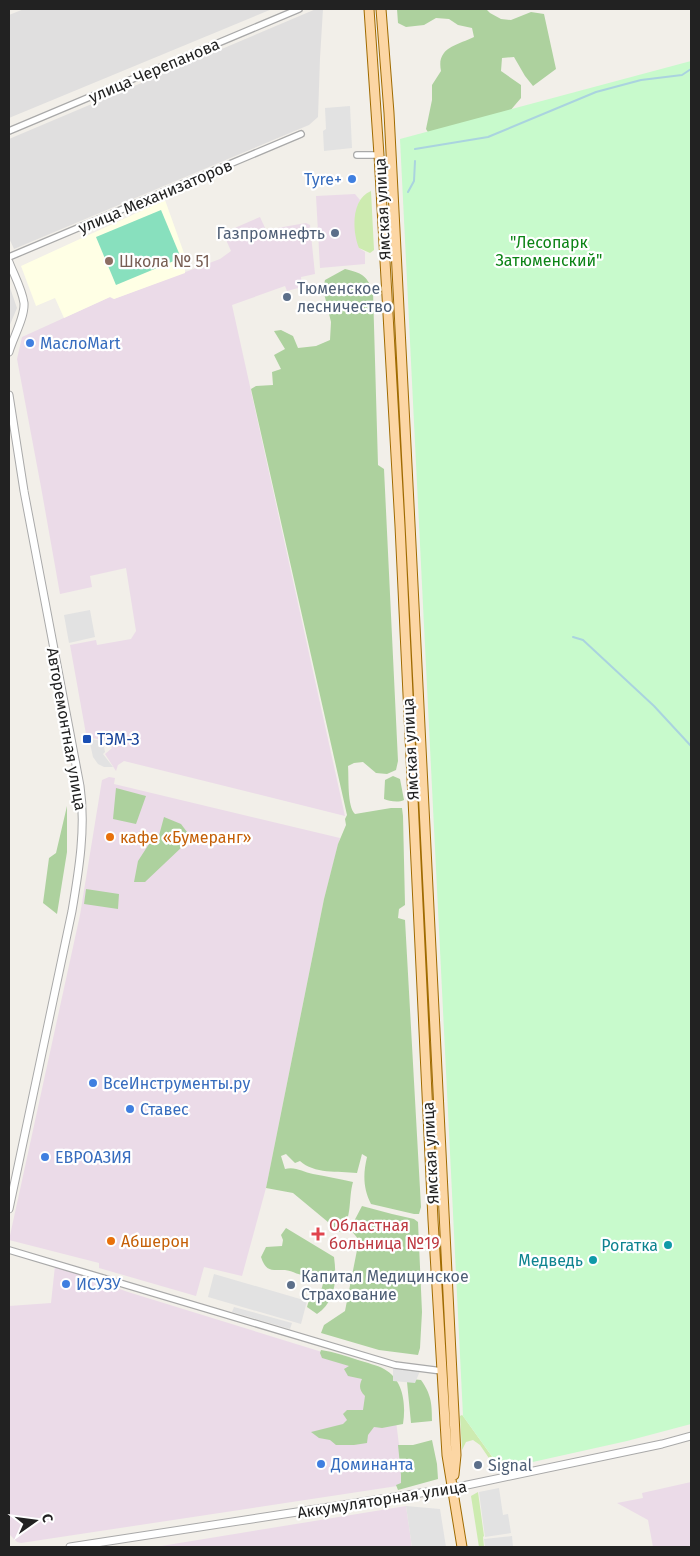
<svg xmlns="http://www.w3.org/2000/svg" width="700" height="1556" viewBox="0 0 700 1556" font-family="'Fira Sans',sans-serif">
  <rect width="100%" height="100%" fill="#f2efe9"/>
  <path fill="#e0dfdf" d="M24 9H272L9 118V15Z
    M316 9H323L320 58 318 117 309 125 14 249 9 238V139Z
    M9 285 17 308 9 327Z"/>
  <path fill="#ebdbe8" d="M355 194 360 200 357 207 359 248 365 252V264L320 268 316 196Z
    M260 217 266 230 306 223 310 225 315 274 301 277 302 287 287 291 285 286 232 305 345 816 124 761 118 765 116 771 105 754 112 748 108 741 92 738 86 734 70 645 96 640 97 645 131 639 136 631 126 568 90 576 92 587 60 594 41 487 17 359 22 337 110 297 114 299 220 259 231 251 223 233Z
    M109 777 115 778 114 784 340 838 324 899 266 1188 242 1276 204 1267 196 1296 99 1268V1263L9 1240 80 915 102 780Z
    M55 1266 128 1292 390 1373 404 1485 21 1543 17 1542 9 1534V1306L51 1303Z
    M691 1482V1547H653L648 1520 617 1503 643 1498 642 1493Z
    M406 1506 412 1547H155Z"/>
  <path fill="#ffffe5" d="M165 200 185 256V273L114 299 110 297 64 318 55 298 36 306 21 266Z"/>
  <path fill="#cdebb0" d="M371 191 374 250 370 253 359 248C352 231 351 199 371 191Z
    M462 1415 463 1416 498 1465 495 1467 480 1445 473 1440 466 1442 462 1450 460 1416Z
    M478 1492 484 1536 483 1537 484 1547H479L471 1496Z"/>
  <path fill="#add19e" d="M397 9H486L490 13 501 19 511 20 531 12 544 14 556 69 533 86 525 76 514 57 502 58 501 71 521 85V98L509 112 431 137 426 129 432 100V85L441 71C436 47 458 45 474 37L472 28 458 25 449 19 436 18 424 25 406 27 398 23Z
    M345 269C362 273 366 275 373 291L378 465 384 469 398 761 396 770 387 774 376 773 363 762 354 763 348 766C349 778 347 806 355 814L391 808H402L403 816 405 905 399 909 398 918 405 920 421 1207 419 1214H414L371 1204C363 1188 363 1174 367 1157L362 1154 357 1173C338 1171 314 1174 300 1161L295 1163 286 1154 281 1156 285 1169C295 1166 303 1172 313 1174 326 1176 339 1179 353 1182 348 1199 353 1218 340 1232L293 1193 266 1188 324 899 338 844 346 825 345 819 347 815 251 389 256 386 273 385 272 372 281 369 274 355 285 349 274 331 281 330 293 336 298 348 316 346 330 340 331 322 323 289 325 280Z
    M393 776 400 779 404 800C398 803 389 801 384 799L385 780Z
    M116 788 146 796 136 824 113 819Z
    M67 806V852L57 914 43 903 49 858 56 853Z
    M164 817 181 824 187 832 183 846 145 882H134L138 861 149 844 157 843Z
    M86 889 119 894 118 909 84 904Z
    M362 1206 392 1214 414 1219 418 1222 422 1312 420 1348 418 1355 379 1350 321 1333 324 1325 345 1311 359 1240 350 1229Z
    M286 1228 334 1257C337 1279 336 1301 317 1314L307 1307 309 1300 316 1299C320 1293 324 1286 323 1278 317 1276 314 1276 308 1276 300 1276 293 1271 285 1270 271 1270 266 1272 261 1257L266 1247 282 1246 283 1240 281 1235Z
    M321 1350C334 1352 346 1356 358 1360 367 1363 377 1365 384 1369 404 1380 406 1405 403 1424L382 1428 374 1427 368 1435 367 1443 354 1445H336L330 1440 319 1438 311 1432 343 1424 347 1420 343 1414 347 1410H363L365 1396C359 1390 359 1386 362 1379L348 1376 344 1369 349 1366 322 1358 320 1353Z
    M411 1379 421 1380C431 1394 432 1403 432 1421L411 1423 407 1382Z
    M432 1440 437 1464 438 1479 398 1490 396 1485 401 1483V1475L398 1445H413Z"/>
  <path fill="#c8facc" d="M691 61V1424L627 1441 501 1469 463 1416 400 139Z"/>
  <path fill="#88e0be" d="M161 210 181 258 116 285 96 237Z"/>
  <path fill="#e2e2e2" d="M350 106 352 148 324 151 323 131 326 129 325 108Z
    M90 610 95 637 69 643 64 615Z
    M89 739 103 741 105 752 103 754 113 767H104L98 764 93 757Z
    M214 1274 307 1301 301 1324 208 1297Z
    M234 1307 292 1323 290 1329 232 1312Z
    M393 1367 420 1371 415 1383 393 1381Z
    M499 1488 503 1515 508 1514 511 1533 485 1537 479 1492Z
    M406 1506 440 1509 446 1547H412Z
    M512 1536 513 1547H485L484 1539Z"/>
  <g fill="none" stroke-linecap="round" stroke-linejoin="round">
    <path stroke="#aad3df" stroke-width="2" d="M415 149 488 137 596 92 641 80 682 75 691 69
      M408 192 414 181 415 161
      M573 637 583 640 654 706 691 746"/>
    <g stroke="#a9a9a9" stroke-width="8">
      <path id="minor" d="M9 131 299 9
        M357 155H379
        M9 257 301 134
        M9 1250 395 1365 442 1371"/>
    </g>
    <g stroke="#a9a9a9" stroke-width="9">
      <path id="tertiary" d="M9 262C14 275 22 289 24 303 25 317 13 338 9 352
        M9 395 24 491 80 786C86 827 79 870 72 911L9 1209
        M70 1547 453 1488 662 1444 691 1436"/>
    </g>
    <g stroke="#a06b00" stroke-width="11">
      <path id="primary" d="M369 9 379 155 400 526 433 1220 447 1455 462 1547
        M381 9 389 113 410 524 456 1455 454 1475"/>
    </g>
    <use href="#minor" stroke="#fff" stroke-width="5.5"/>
    <use href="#tertiary" stroke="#fff" stroke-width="7"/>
    <use href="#primary" stroke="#fcd6a4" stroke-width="9"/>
  </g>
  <g fill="#3f7fe0" stroke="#fff" stroke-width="2">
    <circle cx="352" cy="179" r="5"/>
    <circle cx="30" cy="343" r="5"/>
    <circle cx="93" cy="1083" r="5"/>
    <circle cx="130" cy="1109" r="5"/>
    <circle cx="45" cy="1157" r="5"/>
    <circle cx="66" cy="1284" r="5"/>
    <circle cx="321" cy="1464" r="5"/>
  </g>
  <g fill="#5c6f8a" stroke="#fff" stroke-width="2">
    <circle cx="335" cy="233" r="5"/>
    <circle cx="287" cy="297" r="5"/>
    <circle cx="291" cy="1285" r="5"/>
    <circle cx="478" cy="1465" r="5"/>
  </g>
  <circle fill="#8d6e63" stroke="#fff" stroke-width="2" cx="109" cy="261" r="5"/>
  <rect fill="#1a4fb4" stroke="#fff" stroke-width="2" x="82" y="734" width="10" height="10" rx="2.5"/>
  <g fill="#e8710a" stroke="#fff" stroke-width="2">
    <circle cx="110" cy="837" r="5"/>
    <circle cx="111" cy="1241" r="5"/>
  </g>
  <path fill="#e0444e" stroke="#fff" stroke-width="2" d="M315.5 1226.5h5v5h5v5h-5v5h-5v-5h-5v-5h5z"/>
  <g fill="#0f9aa8" stroke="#fff" stroke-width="2">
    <circle cx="668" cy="1245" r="5"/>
    <circle cx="593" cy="1260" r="5"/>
  </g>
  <g text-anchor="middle" stroke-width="4.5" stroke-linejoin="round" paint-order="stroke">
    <g font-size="16" fill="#222" stroke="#fff">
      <text transform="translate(154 70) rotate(-23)" y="6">улица Черепанова</text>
      <text transform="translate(155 196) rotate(-23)" y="6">улица Механизаторов</text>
      <text transform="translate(382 209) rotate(-93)" y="6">Ямская улица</text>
      <text transform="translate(67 729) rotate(80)" y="6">Авторемонтная улица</text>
      <text transform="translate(410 749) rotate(-93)" y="6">Ямская улица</text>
      <text transform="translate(430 1153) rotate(-93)" y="6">Ямская улица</text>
      <text transform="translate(382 1499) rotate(-9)" y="6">Аккумуляторная улица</text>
    </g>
    <g font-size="16" fill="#366cbe" stroke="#fff" text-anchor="start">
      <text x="342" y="185" text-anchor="end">Tyre+</text>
      <text x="40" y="349">МаслоMart</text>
      <text x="103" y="1089">ВсеИнструменты.ру</text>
      <text x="140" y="1115">Ставес</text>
      <text x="55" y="1163">ЕВРОАЗИЯ</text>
      <text x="76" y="1290">ИСУЗУ</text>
      <text x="331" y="1470">Доминанта</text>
    </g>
    <g font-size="16" fill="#4e5e75" stroke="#fff" text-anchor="start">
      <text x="325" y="239" text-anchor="end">Газпромнефть</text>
      <text x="297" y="294">Тюменское<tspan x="297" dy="18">лесничество</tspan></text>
      <text x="301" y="1282">Капитал Медицинское<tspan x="301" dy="18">Страхование</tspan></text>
      <text x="488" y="1471">Signal</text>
    </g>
    <g font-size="16" fill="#0c8416" stroke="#fff">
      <text x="549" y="248">"Лесопарк<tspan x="549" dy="18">Затюменский"</tspan></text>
    </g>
    <g font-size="16" fill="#785e54" stroke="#fff" text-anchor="start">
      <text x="119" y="267">Школа № 51</text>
    </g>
    <g font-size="16" fill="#164399" stroke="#fff" text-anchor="start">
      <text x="97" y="745">ТЭМ-З</text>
    </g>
    <g font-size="16" fill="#c56008" stroke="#fff" text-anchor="start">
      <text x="120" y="843">кафе «Бумеранг»</text>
      <text x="121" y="1247">Абшерон</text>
    </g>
    <g font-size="16" fill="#be3a42" stroke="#fff" text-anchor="start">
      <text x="329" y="1231">Областная<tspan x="329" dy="18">больница №19</tspan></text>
    </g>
    <g font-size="16" fill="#0d838f" stroke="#fff" text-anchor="end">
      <text x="658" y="1251">Рогатка</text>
      <text x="583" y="1266">Медведь</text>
    </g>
  </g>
  <rect width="700" height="1556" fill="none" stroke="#222222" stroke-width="20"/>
  <g transform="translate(35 1521) rotate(76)" stroke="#ffffff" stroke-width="4" paint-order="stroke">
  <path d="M0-4L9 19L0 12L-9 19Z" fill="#222222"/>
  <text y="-8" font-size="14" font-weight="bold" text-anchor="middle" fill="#222222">С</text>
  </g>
</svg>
